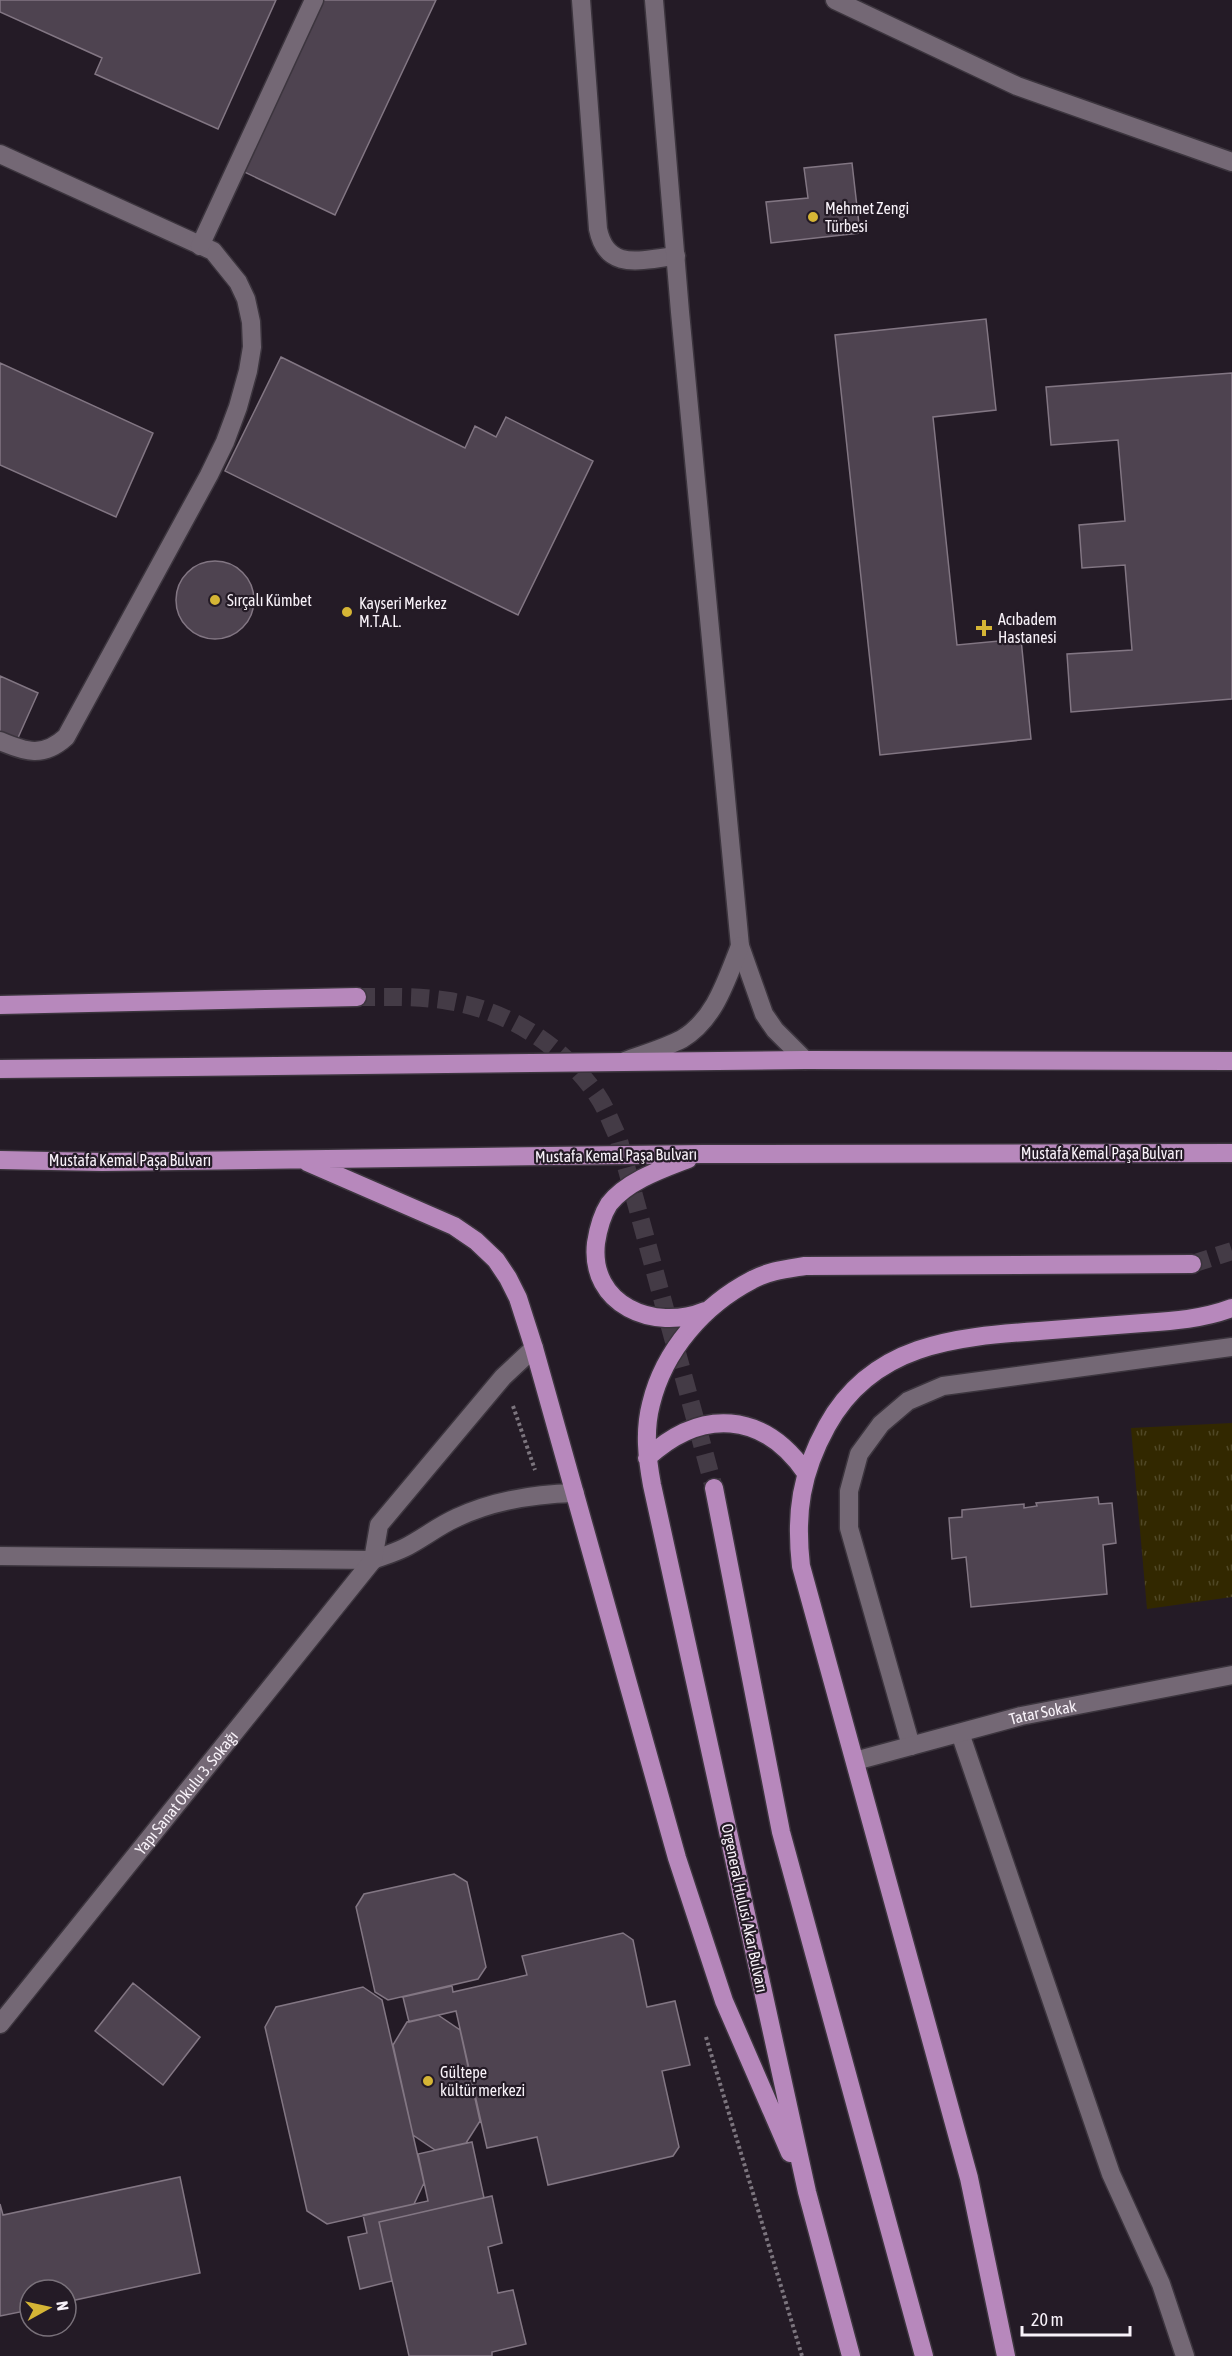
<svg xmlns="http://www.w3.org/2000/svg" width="1232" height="2356" viewBox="0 0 1232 2356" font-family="'Asap Condensed',sans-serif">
  <defs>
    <pattern id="park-tufts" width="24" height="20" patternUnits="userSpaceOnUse" patternTransform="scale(1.5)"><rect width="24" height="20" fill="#322800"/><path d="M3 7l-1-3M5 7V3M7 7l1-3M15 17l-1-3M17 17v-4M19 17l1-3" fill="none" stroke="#504826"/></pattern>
  </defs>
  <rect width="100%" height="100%" fill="#241b26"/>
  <path fill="url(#park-tufts)" d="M1232 1423V1597L1147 1609 1131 1428Z"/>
  <path fill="#4e4350" stroke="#827683" stroke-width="1.5" d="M0 0H276L218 129 95 74 102 58 0 12Z
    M317 0H436L335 215 238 169Z
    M852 163 860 233 771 243 766 202 808 198 804 168Z
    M986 319 996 410 933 417 957 645 1021 639 1031 739 880 755 835 335Z
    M281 357 465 448 475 426 496 437 506 417 593 461 518 615 225 471Z
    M0 363 153 433 116 517 0 465Z
    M1232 373V699L1071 712 1067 654 1132 650 1125 565 1082 568 1079 525 1125 521 1118 440 1051 445 1046 387Z
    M176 600a39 39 0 1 1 78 0a39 39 0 1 1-78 0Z
    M0 676 38 693 17 740 0 732Z
    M1098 1497 1099 1504 1112 1503 1116 1543 1103 1545 1107 1594 971 1607 966 1557 952 1559 949 1518 962 1517V1510L1024 1504V1508L1037 1506 1036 1503Z
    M454 1874 467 1882 486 1967 478 1979 388 2000 375 1992 356 1907 364 1894Z
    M623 1933 633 1940 647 2007 675 2001 690 2065 662 2071 679 2147 673 2156 548 2185 537 2137 487 2148 456 2011 409 2022 403 1997 452 1986 453 1992 527 1975 522 1956Z
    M133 1983 200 2037 163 2085 95 2031Z
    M363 1987 382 2000 424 2183 414 2204 327 2224 307 2211 265 2027 276 2007Z
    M438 2015 460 2030 480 2121 466 2143 435 2150 413 2135 393 2045 407 2022Z
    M472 2142 484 2198 379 2222 392 2281 360 2289 348 2237 367 2233 363 2215 428 2201 418 2154Z
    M180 2177 200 2273 66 2302V2290H30V2310L0 2316V2204L3 2215Z
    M492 2196 502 2243 488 2247 498 2293 513 2290 526 2344 492 2352V2356H409L379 2222Z"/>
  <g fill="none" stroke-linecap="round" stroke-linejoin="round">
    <path stroke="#443b46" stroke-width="18" stroke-dasharray="18 9" stroke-linecap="butt" d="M357 997C388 997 419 996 449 1001 509 1011 563 1046 597 1095 606 1108 611 1123 618 1137L714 1488
      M1192 1264 1232 1251"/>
    <g stroke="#3c353e" stroke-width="21">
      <g id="minor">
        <path d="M581 0 598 229C607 273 643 259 676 256"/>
        <path d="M654 0 680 312 740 946 764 1014 775 1030 805 1060"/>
        <path d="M835 0 1017 86 1232 162"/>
        <path d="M0 154 213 251 238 282 246 299 251 322 252 347 248 371 238 407 225 442 209 475 66 737C43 758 26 752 0 741"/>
        <path d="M200 246 314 0"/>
        <path d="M625 1061C644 1054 665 1048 682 1039 715 1019 726 981 740 946"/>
        <path d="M0 1556 373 1560C383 1556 394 1553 404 1548 422 1539 438 1526 456 1518 494 1500 533 1494 575 1493"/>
        <path d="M960 1733 1111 2174 1161 2284 1185 2356"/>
        <path d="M911 1746 849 1528V1491L859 1454 881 1424 908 1401 943 1386 1232 1347"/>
        <path id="s1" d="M855 1761 1021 1716 1232 1675"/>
        <path id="s2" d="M0 2024 373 1560 379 1525 503 1377 534 1348"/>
      </g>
    </g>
    <g stroke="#3c353e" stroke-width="21">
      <path id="major" d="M0 1005 357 997
        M0 1069 805 1060 1232 1061
        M688 1159C662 1169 627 1181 609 1204 602 1215 598 1230 596 1243 589 1305 654 1332 705 1311
        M0 1160 102 1162 702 1154 1232 1153
        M307 1162 454 1226 476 1241 496 1260 508 1278 518 1298 534 1348 677 1858 724 2001 790 2153
        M647 1458C701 1408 763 1411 806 1473
        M714 1488 781 1832 924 2356
        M851 2356 807 2192 652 1485C647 1458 644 1431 651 1404 664 1350 704 1305 752 1280 768 1271 787 1269 805 1266L1192 1264
        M1006 2356 969 2178 801 1566C795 1513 801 1473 827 1426 872 1344 954 1337 1039 1331 1074 1328 1108 1326 1143 1323 1173 1321 1203 1319 1232 1308"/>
    </g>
    <path stroke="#7c757e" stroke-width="4" stroke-dasharray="3 3" stroke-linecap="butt" d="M513 1406 535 1470
      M706 2037 802 2356"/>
    <use href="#minor" stroke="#746875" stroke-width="18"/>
    <use href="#major" stroke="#b788bc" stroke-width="18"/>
  </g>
  <g fill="#d5b535" stroke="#241b26" stroke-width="2">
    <circle cx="813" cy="217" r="6"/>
    <circle cx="215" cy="600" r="6"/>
    <circle cx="347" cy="612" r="6"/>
    <path d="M981 619h6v6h6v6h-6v6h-6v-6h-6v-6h6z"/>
    <circle cx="428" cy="2081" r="6"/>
  </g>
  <g text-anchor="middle" stroke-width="4.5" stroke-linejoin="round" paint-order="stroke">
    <g font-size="16" fill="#f8f2f9" stroke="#241b26" text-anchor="start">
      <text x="825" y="214">Mehmet Zengi<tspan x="825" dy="18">Türbesi</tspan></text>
      <text x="227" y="606">Sırçalı Kümbet</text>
      <text x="359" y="609">Kayseri Merkez<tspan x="359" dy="18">M.T.A.L.</tspan></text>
      <text x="998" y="625">Acıbadem<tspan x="998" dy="18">Hastanesi</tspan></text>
      <text x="440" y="2078">Gültepe<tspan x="440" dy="18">kültür merkezi</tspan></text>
    </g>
    <g font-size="16" fill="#f8f2f9" stroke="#241b26">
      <text x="1102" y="1159">Mustafa Kemal Paşa Bulvarı</text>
      <text transform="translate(616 1155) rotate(-1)" y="6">Mustafa Kemal Paşa Bulvarı</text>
      <text x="130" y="1166">Mustafa Kemal Paşa Bulvarı</text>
      <text dy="6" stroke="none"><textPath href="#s1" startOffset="194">Tatar Sokak</textPath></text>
      <text dy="6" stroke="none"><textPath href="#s2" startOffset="297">Yapı Sanat Okulu 3. Sokağı</textPath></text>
      <text transform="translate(745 1908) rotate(78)" y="6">Orgeneral Hulusi Akar Bulvarı</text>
    </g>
  </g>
  <g transform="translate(48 2308) rotate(82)"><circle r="28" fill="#241b26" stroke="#79717a" stroke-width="1.5"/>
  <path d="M0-4.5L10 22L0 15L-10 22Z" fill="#d5b535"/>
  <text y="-9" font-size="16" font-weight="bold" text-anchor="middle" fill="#f8f2f9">N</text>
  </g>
  <path d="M1022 2326v9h108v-9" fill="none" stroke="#f8f2f9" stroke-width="3"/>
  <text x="1031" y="2326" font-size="18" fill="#f8f2f9" stroke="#241b26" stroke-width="4.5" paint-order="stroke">20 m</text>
</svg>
